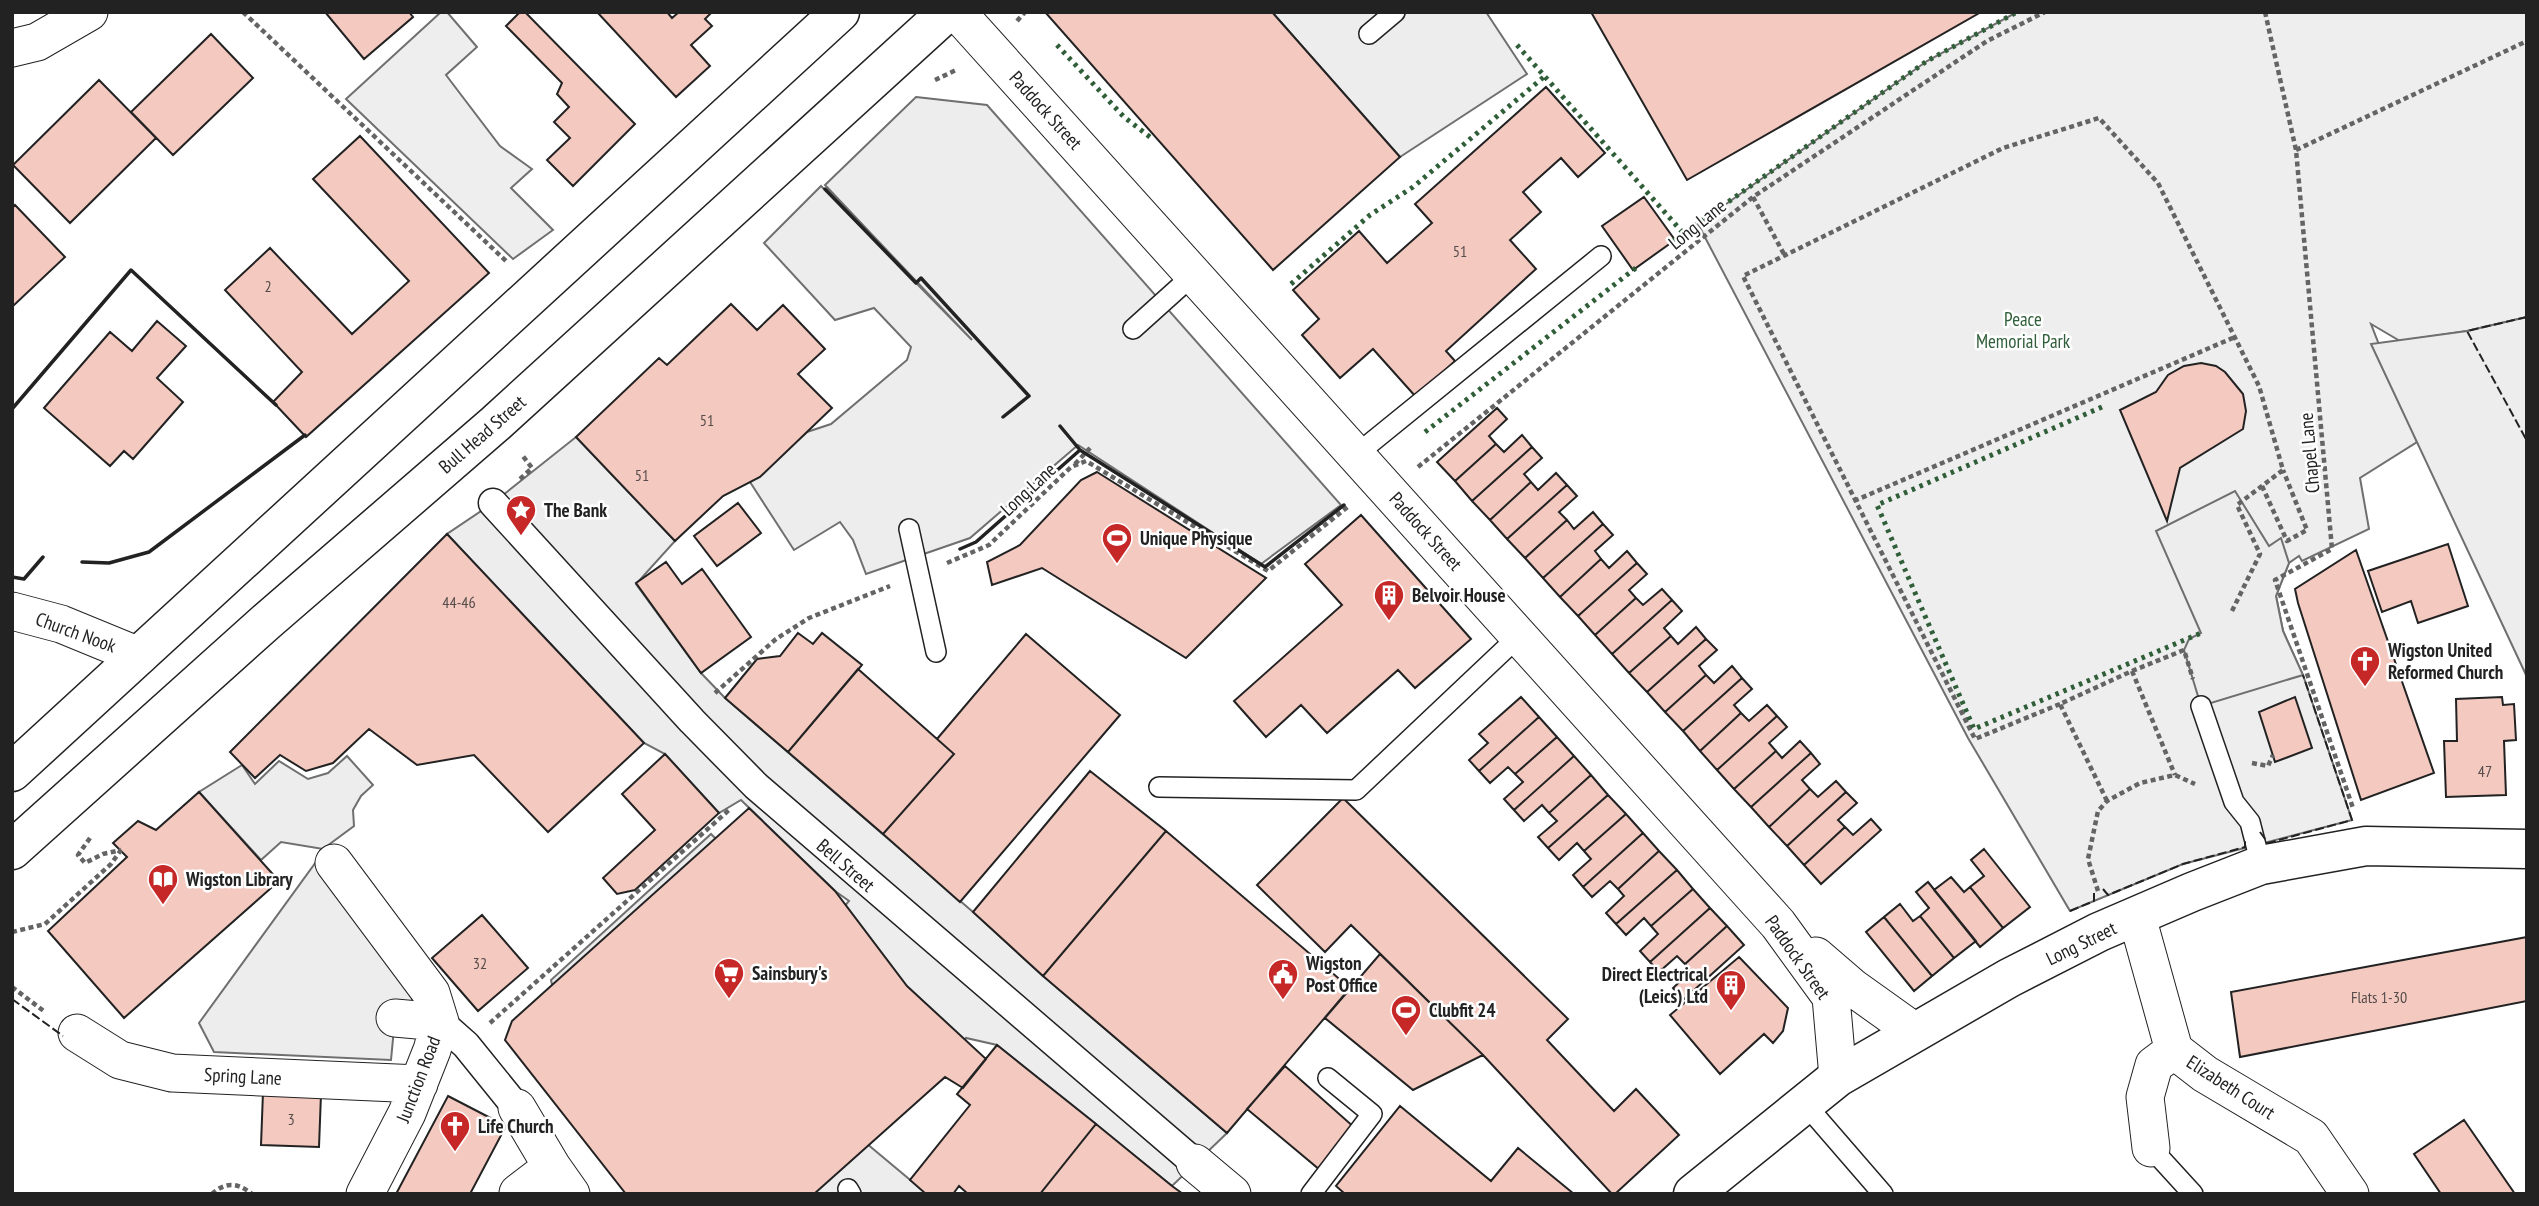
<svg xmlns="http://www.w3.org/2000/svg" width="2539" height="1206" viewBox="0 0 2539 1206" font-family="'PT Sans Narrow',sans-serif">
  <rect width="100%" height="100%" fill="#fff"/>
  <path fill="#eee" stroke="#6f6f6f" stroke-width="2" d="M441 12H447L477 47 446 75 500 146 532 169 511 188 553 230 513 259 346 99Z
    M2017 12H2527V317L2467 331 2400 341 2371 324 2417 442 2360 478 2369 529 2302 561 2299 556 2289 563 2276 596 2283 631 2303 675 2352 820 2183 864 2070 911 1968 738 1698 224 1927 61Z"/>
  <path fill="#ededed" stroke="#6f6f6f" stroke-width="2" d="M1272 12H1486L1527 74 1400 157Z
    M916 97 987 105 1341 505 1261 564 1078 445 970 538 866 574 853 540 840 522 794 550 750 482 807 432 831 424 907 360 911 347 874 308 835 320 764 243 821 186 972 340 825 185Z
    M2527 317V677L2371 344 2467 331Z
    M576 437 675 541 636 584 701 673 725 698 973 912 1043 976 1227 1133 1172 1186 997 1045 966 1038 945 1077 866 1143 927 1194H637L556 1002 551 980 711 834 782 904 833 920 849 901 835 891 741 800 719 813 665 754 644 743 447 534 493 503Z
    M2235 491 2269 546 2281 538 2289 563 2276 596 2283 631 2303 675 2201 706 2184 650 2189 639 2201 633 2156 531Z
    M347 756 373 785 361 796 353 810 354 826 323 849 281 842 261 860 199 792 242 765 255 784 279 761 308 779 328 773Z
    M316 862 416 996 395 1018 391 1060 214 1052 199 1023Z"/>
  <path fill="#f3c9c0" stroke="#222" stroke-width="2" d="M325 12H409L413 17 364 59Z
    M520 12H525L635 124 573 186 547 160 570 138 554 122 569 107 557 94 562 83 506 26Z
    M597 12H667L672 18 679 12H712L705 19 712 26 691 45 710 66 676 97Z
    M1045 12H1272L1400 157 1273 270Z
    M1591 12H1981L1687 180Z
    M211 34 253 78 173 155 131 112Z
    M99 80 156 138 70 223 13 165Z
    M1546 87 1605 153 1578 177 1561 158 1523 192 1541 212 1510 240 1536 269 1446 351 1455 361 1416 397 1373 349 1340 378 1302 335 1319 319 1293 290 1359 231 1387 263 1432 223 1415 204Z
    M360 136 489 273 306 437 273 402 302 372 225 290 270 248 352 334 409 281 313 179Z
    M1644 197 1675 240 1633 270 1602 226Z
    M15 205 65 257 12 307V208Z
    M731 304 757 330 783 305 825 349 798 374 832 408 760 477 723 496 675 541 576 437 659 358 667 365Z
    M157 321 186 346 157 378 183 402 133 459 124 451 110 466 44 408 110 332 132 351Z
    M2201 363 2216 366 2225 372 2243 394 2246 411 2243 429 2180 468 2167 521 2120 410 2156 392 2168 375 2184 366Z
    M1497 408 1507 419 1489 436 1496 444 1455 481 1437 462Z
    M1522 435 1532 447 1472 501 1455 481 1496 444 1504 452Z
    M1532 447 1542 458 1524 474 1531 482 1490 520 1472 501Z
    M1097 472 1266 578 1186 658 1042 568 992 585 987 562 1020 545 1081 480Z
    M1556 473 1567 485 1507 539 1490 520 1531 482 1538 490Z
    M1567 485 1577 496 1559 512 1567 520 1525 558 1507 539Z
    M738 503 761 533 717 566 694 536Z
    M1593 512 1603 524 1543 578 1525 558 1567 520 1574 529Z
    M1361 515 1471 639 1415 688 1398 670 1327 733 1301 705 1266 737 1234 701 1342 605 1305 564Z
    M1603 524 1613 535 1595 551 1601 559 1560 597 1543 578Z
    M447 534 644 743 548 832 474 755 417 765 369 729 333 763 306 771 280 755 255 778 230 752Z
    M2448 544 2468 606 2418 623 2411 601 2382 612 2368 571Z
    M2356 550 2434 773 2361 800 2298 603 2295 589Z
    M1627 551 1637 563 1578 616 1560 597 1601 559 1609 568Z
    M666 562 682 584 702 569 751 637 701 673 636 583Z
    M1637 563 1647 574 1629 590 1636 598 1595 635 1578 616Z
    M1662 589 1672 600 1612 654 1595 635 1636 598 1643 605Z
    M1672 600 1682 611 1664 628 1671 636 1629 673 1612 654Z
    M1696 627 1706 639 1647 692 1629 673 1671 636 1678 644Z
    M798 633 813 644 822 633 862 665 788 752 725 698 757 659 780 656Z
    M1026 634 1120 715 960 902 883 834 954 754 937 739Z
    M1706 639 1717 650 1699 666 1706 675 1665 712 1647 692Z
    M1732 666 1742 678 1683 731 1665 712 1706 675 1714 683Z
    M858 669 954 754 883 834 788 752Z
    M1742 678 1752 689 1734 705 1741 713 1700 751 1683 731Z
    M1521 697 1539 717 1479 771 1469 760 1488 743 1479 734Z
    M2295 697 2312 748 2275 762 2259 712Z
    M2502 697 2503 705 2514 704 2516 740 2504 741 2506 795 2446 797 2444 741H2457L2456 699Z
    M1767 705 1777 716 1717 770 1700 751 1741 713 1749 721Z
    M1777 716 1787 727 1769 743 1776 751 1734 789 1717 770Z
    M1539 717 1557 737 1515 774 1508 767 1490 783 1479 771Z
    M1557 737 1574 756 1514 810 1504 799 1523 782 1515 774Z
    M1800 741 1811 753 1751 807 1734 789 1776 751 1782 758Z
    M1811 753 1820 764 1802 780 1810 789 1769 827 1751 807Z
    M665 754 719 813 635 890 617 894 603 878 655 830 622 794Z
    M1574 756 1591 775 1549 813 1542 805 1524 821 1514 810Z
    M1090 771 1166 831 1043 976 973 912Z
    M1591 775 1608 795 1548 848 1538 837 1557 821 1549 813Z
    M1836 781 1846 792 1787 846 1769 827 1810 789 1818 797Z
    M199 792 279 881 124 1018 48 931 127 857 113 843 138 821 156 830Z
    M1846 792 1857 803 1838 820 1845 827 1804 865 1787 846Z
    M1608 795 1626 814 1584 851 1577 843 1559 860 1548 848Z
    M1343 798 1568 1019 1547 1040 1614 1111 1636 1089 1679 1135 1615 1194H1612L1483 1055 1351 925 1325 952 1257 885Z
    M749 808 835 891 907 986 986 1059 963 1088 945 1077 814 1194H626L505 1040 512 1021Z
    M1626 814 1643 833 1583 887 1573 875 1591 859 1584 851Z
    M1871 819 1881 830 1821 884 1804 865 1845 827 1853 835Z
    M1166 831 1350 988 1227 1133 1043 976Z
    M1643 833 1659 851 1618 889 1610 881 1592 897 1583 887Z
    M1984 849 2030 907 2003 928 1970 887 1984 876 1971 860Z
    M1659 851 1677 870 1616 924 1606 913 1624 896 1618 889Z
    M1677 870 1693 889 1651 926 1644 918 1626 935 1616 924Z
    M1951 877 1964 892 1970 887 2003 928 1980 947 1934 890Z
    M1928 882 1976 941 1954 958 1920 916 1929 908 1916 892Z
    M1693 889 1710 908 1650 962 1640 951 1658 934 1651 926Z
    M1900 904 1913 921 1920 916 1954 958 1932 976 1884 917Z
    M1710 908 1727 926 1685 964 1677 956 1659 972 1650 962Z
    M482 915 528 968 478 1011 432 958Z
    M1884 917 1932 976 1914 991 1866 932Z
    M1727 926 1744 945 1683 1000 1673 988 1691 971 1685 964Z
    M2527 937V1001L2240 1057 2231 992Z
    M1380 954 1483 1055 1413 1090 1325 1018Z
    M1739 957 1788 1008 1783 1031 1773 1043 1764 1034 1720 1074 1670 1015Z
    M997 1045 1096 1124 1040 1194H968L959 1186 953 1194H926L910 1180 970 1105 957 1094Z
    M1285 1066 1355 1128 1320 1170 1247 1109Z
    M263 1092 321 1094 319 1147 261 1145Z
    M448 1096 506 1126 470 1194H396Z
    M1400 1106 1491 1181 1518 1148 1574 1194H1345L1336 1186Z
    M2464 1120 2515 1194H2441L2414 1154Z
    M1096 1124 1172 1186 1183 1194H1040Z"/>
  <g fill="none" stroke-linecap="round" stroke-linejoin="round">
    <g stroke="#222" stroke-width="22">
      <path id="service" d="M1369 34 1395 12
        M1133 329 1193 275
        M1357 454 1601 256
        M909 529 936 652
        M2201 706 2234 802 2250 822 2261 865
        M1159 787 1356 790 1519 636
        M1806 1105 1883 1194
        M2151 1148 2193 1194
        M848 1189 851 1194
        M1311 1194 1372 1114 1328 1078"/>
    </g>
    <g stroke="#222" stroke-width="31">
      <path id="pedestrian" d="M493 503 692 721 756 786 1195 1163
        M440 1022 466 1045 517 1108"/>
    </g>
    <g stroke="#222" stroke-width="39">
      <path id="minor" d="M957 12 1778 924 1831 997 1838 1077
        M12 48 37 42 89 12
        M12 611 61 624 139 656
        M334 863 431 993 440 1022 432 1050 407 1113 365 1194
        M2137 917 2174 1050 2205 1074 2311 1137 2350 1194
        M1816 956 1852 987 1915 1032
        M395 1018 440 1022
        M77 1033 120 1060 172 1073 419 1084
        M517 1108 552 1167 571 1194
        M2151 1148 2145 1097 2154 1065 2174 1050
        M1195 1163 1232 1194
        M518 1193 552 1167"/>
    </g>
    <g stroke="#222" stroke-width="41">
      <path id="tertiary" d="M1693 1194 1838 1077 2009 978 2099 932 2192 892 2261 865 2366 846 2527 849"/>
    </g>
    <g stroke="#222" stroke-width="41">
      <path id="primary" d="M12 772 840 12
        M12 850 266 622 496 423 947 12"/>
    </g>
    <path stroke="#646464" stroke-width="4.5" stroke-dasharray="5 3.5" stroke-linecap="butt" d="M243 12 507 262
      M2265 12 2296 150 2332 549 2275 580 2353 808
      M1017 21 1025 12
      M935 80 956 70
      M2296 150 2527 41
      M1753 197 1785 256
      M1075 464 1092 446
      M1418 467 1753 197 1987 41 2045 12
      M520 479 532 468 522 455
      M2262 486 2287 541 2307 530 2283 470
      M1854 501 2235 337
      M947 563 989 545 1071 467 1086 461 1268 571 1350 505
      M2132 671 2184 650 2193 679
      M715 693 776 639 809 618 890 586
      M2060 704 1975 739 1743 276 2003 148 2099 118 2158 183 2259 386 2283 470 2237 505 2260 554 2232 611
      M2252 763 2268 766 2273 755
      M2107 801 2060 704 2132 671 2175 775
      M90 838 78 855 85 863 103 854 121 850
      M2098 891 2088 859 2098 811 2107 801 2140 783 2175 775 2195 784
      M12 932 45 924 111 864 121 850
      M12 987 45 1012
      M490 1023 729 810
      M212 1194C226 1181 238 1183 252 1194"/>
    <use href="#service" stroke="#fff" stroke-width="19"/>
    <use href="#pedestrian" stroke="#fff" stroke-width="28"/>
    <use href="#minor" stroke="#fff" stroke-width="37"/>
    <use href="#tertiary" stroke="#fff" stroke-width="38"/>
    <use href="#primary" stroke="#fff" stroke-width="38"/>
    <path stroke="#2f5e38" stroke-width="5" stroke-dasharray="3.5 5" stroke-linecap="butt" d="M1057 45 1124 117 1150 137
      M1517 45 1684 234
      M1673 241 1927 61 2017 12
      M1291 284 1370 215 1413 187 1545 76
      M2102 407 1877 505 1974 729 2201 633
      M1425 432 1637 267"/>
    <path stroke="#222" stroke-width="2" stroke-dasharray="9 3.5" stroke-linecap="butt" d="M2527 317 2467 331 2527 441
      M2260 832 2268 843 2352 820 2303 675
      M2103 889 2108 895 2183 864 2245 847V839
      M2070 911 2094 901V892
      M12 999 63 1036"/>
    <path stroke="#222" stroke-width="3.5" d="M825 189 916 283 921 278 1029 396 1003 417
      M12 409 131 270 276 405
      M1060 426 1080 450
      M960 549 976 542 1080 450 1265 567 1344 505
      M82 562 109 563 149 552 305 435
      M12 577 24 579 43 557"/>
  </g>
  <defs>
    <g id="sight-pin" transform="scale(1.575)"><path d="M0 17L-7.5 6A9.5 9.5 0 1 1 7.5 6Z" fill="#c62828" stroke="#fff"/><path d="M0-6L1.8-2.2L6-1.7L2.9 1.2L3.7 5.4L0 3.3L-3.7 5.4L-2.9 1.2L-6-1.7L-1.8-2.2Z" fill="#fff"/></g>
    <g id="stadium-pin" transform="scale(1.575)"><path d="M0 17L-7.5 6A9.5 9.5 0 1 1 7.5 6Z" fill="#c62828" stroke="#fff"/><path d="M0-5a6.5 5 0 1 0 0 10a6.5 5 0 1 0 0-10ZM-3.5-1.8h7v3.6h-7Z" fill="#fff"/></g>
    <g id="building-pin" transform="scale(1.575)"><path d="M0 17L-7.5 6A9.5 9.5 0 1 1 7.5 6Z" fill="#c62828" stroke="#fff"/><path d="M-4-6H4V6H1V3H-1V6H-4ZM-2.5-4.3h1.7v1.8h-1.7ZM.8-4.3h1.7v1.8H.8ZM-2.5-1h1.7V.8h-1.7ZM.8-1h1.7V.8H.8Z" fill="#fff"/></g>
    <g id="church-pin" transform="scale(1.575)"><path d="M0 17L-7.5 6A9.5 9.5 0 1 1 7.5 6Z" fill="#c62828" stroke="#fff"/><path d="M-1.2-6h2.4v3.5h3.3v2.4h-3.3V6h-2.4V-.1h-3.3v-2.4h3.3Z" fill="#fff"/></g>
    <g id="library-pin" transform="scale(1.575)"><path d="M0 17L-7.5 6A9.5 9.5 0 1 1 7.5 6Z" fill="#c62828" stroke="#fff"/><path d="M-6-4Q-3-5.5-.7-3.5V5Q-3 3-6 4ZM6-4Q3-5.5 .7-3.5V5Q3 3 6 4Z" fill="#fff"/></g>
    <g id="supermarket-pin" transform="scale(1.575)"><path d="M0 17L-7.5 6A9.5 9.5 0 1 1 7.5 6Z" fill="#c62828" stroke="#fff"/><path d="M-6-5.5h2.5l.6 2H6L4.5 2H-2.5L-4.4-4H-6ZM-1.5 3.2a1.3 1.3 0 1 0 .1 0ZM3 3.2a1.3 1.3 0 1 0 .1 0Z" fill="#fff"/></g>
    <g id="civic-pin" transform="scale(1.575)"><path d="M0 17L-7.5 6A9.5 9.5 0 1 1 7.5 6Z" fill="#c62828" stroke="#fff"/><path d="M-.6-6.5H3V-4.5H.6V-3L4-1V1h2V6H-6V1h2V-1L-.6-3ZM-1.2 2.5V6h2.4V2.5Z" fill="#fff"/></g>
  </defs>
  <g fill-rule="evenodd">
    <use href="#sight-pin" x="521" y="510"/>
    <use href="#stadium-pin" x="1117" y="538"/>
    <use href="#building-pin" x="1389" y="595"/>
    <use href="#church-pin" x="2365" y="661"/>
    <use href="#library-pin" x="163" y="879"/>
    <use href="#supermarket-pin" x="729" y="973"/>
    <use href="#civic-pin" x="1283" y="974"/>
    <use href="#building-pin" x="1731" y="985"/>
    <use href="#stadium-pin" x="1406" y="1010"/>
    <use href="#church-pin" x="455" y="1126"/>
  </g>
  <g text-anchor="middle" stroke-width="5" stroke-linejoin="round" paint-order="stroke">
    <g font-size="16" fill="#564c4a">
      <text x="1460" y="257">51</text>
      <text x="268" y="292">2</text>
      <text x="707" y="426">51</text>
      <text x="642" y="481">51</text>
      <text x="459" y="608">44-46</text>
      <text x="2485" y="777">47</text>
      <text x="480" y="969">32</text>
      <text x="2379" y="1003">Flats 1-30</text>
      <text x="291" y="1125">3</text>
    </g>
    <g font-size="19" fill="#222" stroke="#fff">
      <text transform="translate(1046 110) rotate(48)" y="7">Paddock Street</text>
      <text transform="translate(1697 224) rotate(-39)" y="7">Long Lane</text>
      <text transform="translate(482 434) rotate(-41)" y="7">Bull Head Street</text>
      <text transform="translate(2309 453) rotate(-95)" y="7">Chapel Lane</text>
      <text transform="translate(1028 489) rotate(-43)" y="7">Long Lane</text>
      <text transform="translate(1426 531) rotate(48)" y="7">Paddock Street</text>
      <text transform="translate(76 632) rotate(20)" y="7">Church Nook</text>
      <text transform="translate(846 865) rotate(41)" y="7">Bell Street</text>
      <text transform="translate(2081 943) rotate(-26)" y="7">Long Street</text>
      <text transform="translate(1798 957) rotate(55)" y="7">Paddock Street</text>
      <text transform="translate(243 1076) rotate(3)" y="7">Spring Lane</text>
      <text transform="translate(418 1079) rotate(-69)" y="7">Junction Road</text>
      <text transform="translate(2231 1087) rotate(33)" y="7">Elizabeth Court</text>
    </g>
    <g font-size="19" fill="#2f5e38" stroke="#fff">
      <text x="2023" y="326">Peace<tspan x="2023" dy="22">Memorial Park</tspan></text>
    </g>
    <g font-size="19" font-weight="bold" fill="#222" stroke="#fff" text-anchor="start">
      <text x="544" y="517">The Bank</text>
      <text x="1140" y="545">Unique Physique</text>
      <text x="1412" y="602">Belvoir House</text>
      <text x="2388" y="657">Wigston United<tspan x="2388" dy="22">Reformed Church</tspan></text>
      <text x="186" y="886">Wigston Library</text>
      <text x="1306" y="970">Wigston<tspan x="1306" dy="22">Post Office</tspan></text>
      <text x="752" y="980">Sainsbury's</text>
      <text x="1708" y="981" text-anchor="end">Direct Electrical<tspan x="1708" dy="22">(Leics) Ltd</tspan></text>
      <text x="1429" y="1017">Clubfit 24</text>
      <text x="478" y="1133">Life Church</text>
    </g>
  </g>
  <rect width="2539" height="1206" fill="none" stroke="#222222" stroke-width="28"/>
</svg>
